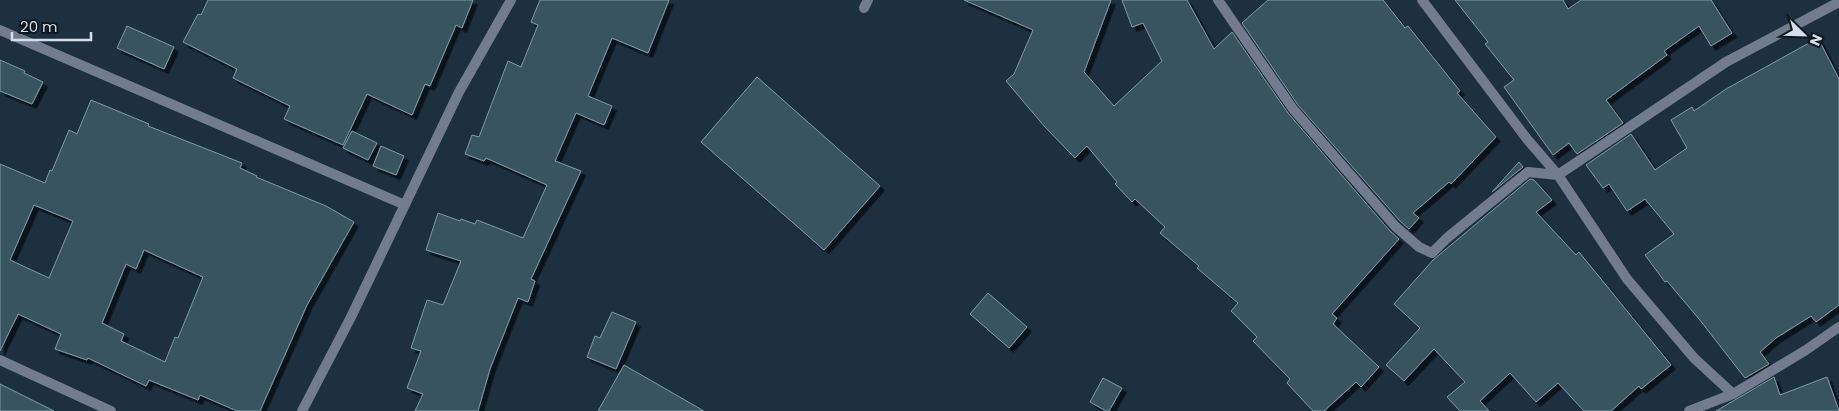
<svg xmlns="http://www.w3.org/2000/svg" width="1839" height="411" viewBox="0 0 1839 411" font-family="Poppins,sans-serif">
  <defs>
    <filter id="shadow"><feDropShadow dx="4.5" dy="4.5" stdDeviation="0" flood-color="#0009"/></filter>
  </defs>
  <rect width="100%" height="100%" fill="#1c3040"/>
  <path fill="#37555f" stroke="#7c9ca7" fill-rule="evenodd" filter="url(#shadow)" d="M208 0H473L462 28 456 25 430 86 425 84 412 115 367 94 343 145 284 119 290 106 233 78 237 69 183 42 198 14 201 15Z
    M540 0H669L648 53 612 38 588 96 612 106 604 125 576 113 555 161 581 171 531 279 535 281 528 302 518 298 490 369 478 411H415L423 394 407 388 421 351 411 348 427 300 443 305 461 261 426 250 438 213 460 221 461 219 475 224 477 220 523 238 547 185 486 158 484 161 465 154 472 135 479 137 508 61 521 67 538 25 531 22Z
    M964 0H1111L1084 72 1114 106 1162 61 1143 23 1132 27 1122 0H1187L1214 49 1232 32 1288 113 1390 231 1399 239 1332 314 1337 318 1333 324 1379 367 1361 387 1356 382 1324 411H1313L1287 383 1290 379 1253 341 1257 337 1231 311 1238 303 1197 268 1199 266 1160 233 1165 227 1135 199 1132 202 1115 184 1117 182 1087 146 1075 158 1045 127 1006 81 1014 74 1033 30Z
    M1268 0H1383L1405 28 1408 26 1460 91 1457 93 1496 137 1451 184 1449 182 1413 213 1419 218 1409 229 1400 221 1298 105 1242 23Z
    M1455 0H1563L1568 9 1581 0H1711L1732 33 1711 46 1699 26 1664 51 1667 55 1606 100 1623 123 1577 154 1569 143 1553 155 1504 87 1514 80 1485 44 1488 42Z
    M127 26 174 47 164 69 117 48Z
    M1818 38 1839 79V305L1816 322 1811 316 1776 338 1760 352 1769 364 1745 378 1699 319 1667 281 1665 282 1645 255 1674 234 1645 199 1627 211 1609 184 1603 188 1586 165 1631 134 1655 170 1687 148 1671 120 1692 107 1694 111 1726 89Z
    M0 60 25 71 24 73 43 82 32 104 0 91Z
    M757 77 880 186 824 250 701 142Z
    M91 100 149 124 148 126 242 163 240 168 257 176 256 177 326 206 354 222 307 305 260 411H237L200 395 198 400 149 380 146 386 88 358 87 360 55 349 61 334 18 314 0 351V164L45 183 50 170 52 171 69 130 77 134ZM34 205 73 221 49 278 10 260ZM144 250 203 277 178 338 175 337 165 362 121 341 124 334 102 323 126 264 136 269Z
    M352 131 377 143 368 160 343 148Z
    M381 146 404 156 396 175 373 166Z
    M1519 162 1523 167 1492 192Z
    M1530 179 1534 180 1552 200 1536 212 1576 255 1579 252 1671 365 1641 389 1639 386 1611 411H1584L1558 383 1536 402 1510 373 1480 401 1489 411H1460L1447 397 1465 382 1434 349 1404 381 1386 365 1420 328 1394 304 1433 260Z
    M988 293 1027 327 1009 348 970 314Z
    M612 312 636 322 616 369 587 357 595 336 600 338Z
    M624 365 704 411H598Z
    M1774 377 1780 395 1827 377 1839 411H1716Z
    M1103 378 1122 388 1109 411H1106L1090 402Z
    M0 384 54 411H0Z"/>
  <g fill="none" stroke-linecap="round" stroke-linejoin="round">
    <path stroke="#737b90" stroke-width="10" d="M1218 0 1293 109 1395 226 1419 247 1432 253 1447 238 1528 172 1558 175 1726 62 1839 2
      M1422 0 1527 139 1558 175 1627 279 1694 358 1733 394
      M864 8 868 0
      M0 30 405 205
      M0 360 111 411
      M302 411 351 317 459 92 511 0
      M1689 411 1733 394 1806 350 1839 327"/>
  </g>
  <g transform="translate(1804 35) rotate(113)" stroke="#0e171e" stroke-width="4" paint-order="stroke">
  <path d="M0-4L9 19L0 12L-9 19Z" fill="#d3dfea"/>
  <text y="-8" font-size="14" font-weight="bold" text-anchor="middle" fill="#d3dfea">N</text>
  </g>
  <path d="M12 32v8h79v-8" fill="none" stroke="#d3dfea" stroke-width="2.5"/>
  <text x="20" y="32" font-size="15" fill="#d3dfea" stroke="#0e171e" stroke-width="4" paint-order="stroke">20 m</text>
</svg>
